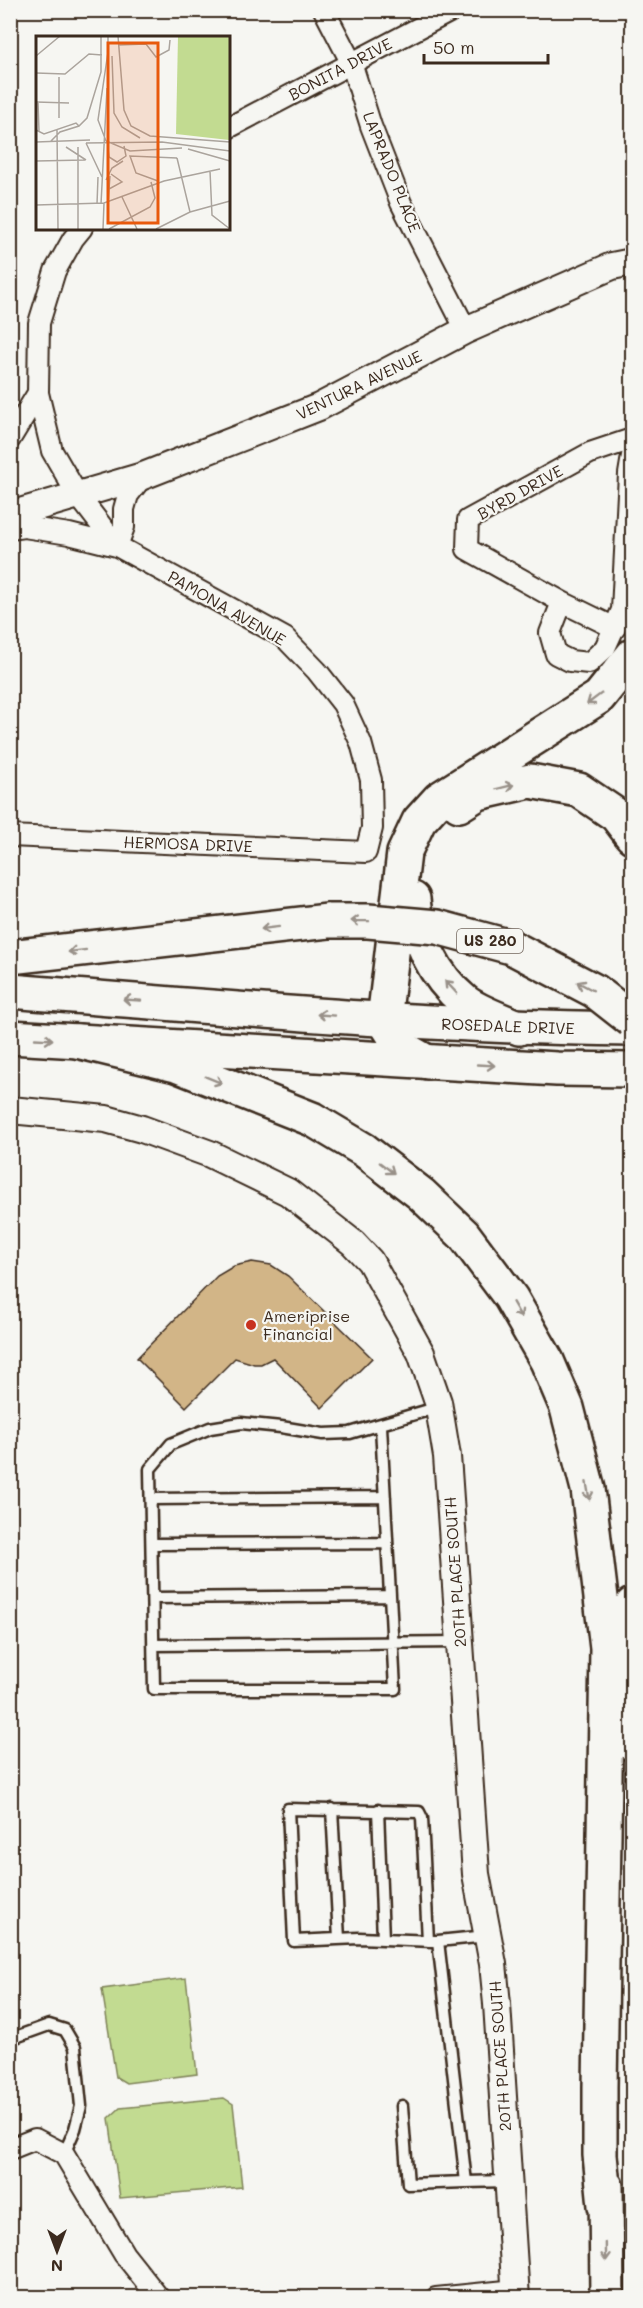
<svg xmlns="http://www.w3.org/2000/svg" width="643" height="2308" viewBox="0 0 643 2308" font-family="Mali,sans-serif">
  <rect width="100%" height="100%" fill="#f6f6f2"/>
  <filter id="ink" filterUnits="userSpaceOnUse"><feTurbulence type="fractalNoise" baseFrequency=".0167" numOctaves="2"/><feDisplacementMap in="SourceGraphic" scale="12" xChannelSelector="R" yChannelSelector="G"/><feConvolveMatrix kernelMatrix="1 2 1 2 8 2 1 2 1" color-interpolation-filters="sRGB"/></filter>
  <g filter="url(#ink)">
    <path fill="#c2db91" stroke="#7e8258" stroke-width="1.5" d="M186 1978 197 2074 126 2083 116 2077 102 1989Z
      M224 2098 233 2104 242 2187 120 2198 109 2118 120 2108Z"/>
    <path fill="#d2b587" stroke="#3b2a1e" stroke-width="1.5" d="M252 1262 271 1265 288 1276 372 1358 322 1408 273 1358 261 1364H254L235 1358 186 1407 137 1358 217 1276 234 1266Z"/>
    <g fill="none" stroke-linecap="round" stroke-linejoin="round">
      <g stroke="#3b2a1e" stroke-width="15">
        <path id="service" d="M381 1426 395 1689H154L150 1469 171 1444 210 1428 241 1423 281 1427 323 1434 350 1433 439 1407
          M151 1499 385 1497
          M152 1544 387 1543
          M153 1598 390 1596
          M153 1645 459 1642
          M332 1809 339 1939
          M378 1810 383 1939
          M487 1936 438 1941 466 2182 508 2181
          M428 1941 422 1818 419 1812 288 1809 294 1941 359 1938 433 1941H438
          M10 2039 49 2025 65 2030 75 2047 81 2106 75 2129 64 2154
          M402 2106 408 2184 466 2182"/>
      </g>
      <g stroke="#3b2a1e" stroke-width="24">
        <path id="minor" d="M324 10 351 62 371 126 401 203 466 330
          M228 128 453 10
          M82 228 73 239 55 271 39 323 38 393 52 451 77 494 117 546
          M10 439 38 393
          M10 529 24 527 69 534 117 546 285 638 317 671 343 704 361 743 371 780 372 828 366 852 10 836
          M117 546 124 527V509L128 495 143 476
          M562 602 550 633 556 654 570 661 589 663 605 648 622 610 629 474 632 456
          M615 628 562 602 467 549 468 520 590 453 632 439
          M10 2149 35 2139 64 2154 124 2254 159 2298
          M436 2298 516 2290"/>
      </g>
      <g stroke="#3b2a1e" stroke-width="30">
        <path id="tertiary" d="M10 515 143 476 319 407 466 330 612 266 632 262
          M10 1110 106 1119 142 1129 210 1154 288 1192 353 1243 370 1261 421 1353 438 1402 447 1456 476 1874 493 1964 497 2004 516 2298"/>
      </g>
      <g stroke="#3b2a1e" stroke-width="38">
        <path id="trunk" d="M10 991C218 1007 425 1027 632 1029
          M10 1037 557 1069 632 1070"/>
      </g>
      <g stroke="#3b2a1e" stroke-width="38">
        <path id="motorway" d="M459 805 478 793 530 781 579 790 616 815 632 836
          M413 899C416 938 434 976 464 1001 477 1012 503 1020 519 1028
          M10 957 328 921
          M77 1041 176 1065 312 1119 364 1150 421 1194 464 1235 511 1298 547 1361 567 1408 588 1489 607 1648 600 2087V2155L605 2206
          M427 1062 401 1047 384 1020 404 853 419 821 439 799 599 697 632 656
          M629 1742 632 1605
          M606 2186 607 2298"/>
      </g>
      <use href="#service" stroke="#f6f6f2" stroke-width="10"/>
      <use href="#minor" stroke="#f6f6f2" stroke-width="20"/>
      <use href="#tertiary" stroke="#f6f6f2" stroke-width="26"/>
      <use href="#trunk" stroke="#f6f6f2" stroke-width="33"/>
      <use href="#motorway" stroke="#f6f6f2" stroke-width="33"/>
      <g stroke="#3b2a1e" stroke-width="38" stroke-linecap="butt">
        <path id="motorway-bridge" d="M328 921H368L437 927 511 947 595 991 632 1020"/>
      </g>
      <use href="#motorway-bridge" stroke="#f6f6f2" stroke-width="33"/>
    </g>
    <defs><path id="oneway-shaft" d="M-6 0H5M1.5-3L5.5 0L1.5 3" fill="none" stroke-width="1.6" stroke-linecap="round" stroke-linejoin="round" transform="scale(1.5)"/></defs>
    <g stroke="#989088">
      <use href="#oneway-shaft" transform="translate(594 699) rotate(143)"/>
      <use href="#oneway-shaft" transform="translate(505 787) rotate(-14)"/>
      <use href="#oneway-shaft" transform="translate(360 921) rotate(-179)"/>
      <use href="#oneway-shaft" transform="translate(270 928) rotate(173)"/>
      <use href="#oneway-shaft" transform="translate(77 951) rotate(173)"/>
      <use href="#oneway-shaft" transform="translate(585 986) rotate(-152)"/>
      <use href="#oneway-shaft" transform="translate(451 987) rotate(-133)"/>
      <use href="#oneway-shaft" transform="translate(132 1000) rotate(-176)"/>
      <use href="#oneway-shaft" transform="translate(326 1015) rotate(-176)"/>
      <use href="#oneway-shaft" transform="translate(44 1039) rotate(3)"/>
      <use href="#oneway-shaft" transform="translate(486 1065) rotate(3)"/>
      <use href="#oneway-shaft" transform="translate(214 1080) rotate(22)"/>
      <use href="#oneway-shaft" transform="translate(387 1168) rotate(37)"/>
      <use href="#oneway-shaft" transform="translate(517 1310) rotate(60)"/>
      <use href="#oneway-shaft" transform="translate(588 1491) rotate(80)"/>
      <use href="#oneway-shaft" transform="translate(606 2252) rotate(89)"/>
    </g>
  </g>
  <circle fill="#c8321e" stroke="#f6f6f2" stroke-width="2" cx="251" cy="1325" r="6"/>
  <g text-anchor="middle" stroke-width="4.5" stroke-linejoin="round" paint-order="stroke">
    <rect fill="#f6f6f2" stroke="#73675e" stroke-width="1.5" x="457" y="929" width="66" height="24" rx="4.5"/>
    <g font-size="15" font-weight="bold" fill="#3b2a1e">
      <text x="490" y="946">US 280</text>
    </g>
    <g font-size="16" fill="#3b2a1e" stroke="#f6f6f2">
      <text transform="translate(340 69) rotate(-28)" y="6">BONITA DRIVE</text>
      <text transform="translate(392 172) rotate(68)" y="6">LAPRADO PLACE</text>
      <text transform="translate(359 385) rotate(-26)" y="6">VENTURA AVENUE</text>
      <text transform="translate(520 492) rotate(-29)" y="6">BYRD DRIVE</text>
      <text transform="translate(227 608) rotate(30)" y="6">PAMONA AVENUE</text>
      <text transform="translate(188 844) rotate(2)" y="6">HERMOSA DRIVE</text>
      <text transform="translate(508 1026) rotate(2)" y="6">ROSEDALE DRIVE</text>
      <text transform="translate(455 1572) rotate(-94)" y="6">20TH PLACE SOUTH</text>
      <text transform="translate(500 2056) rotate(-94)" y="6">20TH PLACE SOUTH</text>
    </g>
    <g font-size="16" fill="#3b2a1e" stroke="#f6f6f2" text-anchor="start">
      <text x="263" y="1322">Ameriprise<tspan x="263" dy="18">Financial</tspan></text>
    </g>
  </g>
  <g transform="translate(36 36)">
    <rect width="194" height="194" fill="#f6f6f2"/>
    <path d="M142 0H193V104L140 98Z" fill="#c2db91"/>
    <path fill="none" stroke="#aba49d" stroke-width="1.5" d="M72 0V21M82 0 88 74 95 90 114 100 194 106M82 9 110 8 120 21 133 14 134 4M72 16 62 84 70 105 94 115 146 112M0 20 24 0M76 20 78 77 86 91 104 102M0 37 29 38 53 18 66 19M0 66 33 67M2 66 3 95M23 82V41M21 93 22 193M0 94 8 98 40 87 43 90M15 105 24 96 43 90 51 82 65 36V0M0 106 54 104M50 107 126 106 194 115M50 107 66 141M30 111 50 124M42 111V193M72 113 73 121 81 126 90 120 88 110M152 113 194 125M141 122 154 176M0 125 49 124M174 135 176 179 194 193M70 144 76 132 87 125M122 145 100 137 94 120 141 122M73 153 86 146 75 138M86 161 101 193M72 167 74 140M61 168 62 141M65 168 71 52M0 169 68 167 128 145 184 133M67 193 68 167M73 193 114 171 119 162 115 146M120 193 154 176 194 165"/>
    <path fill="#e8590c" fill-opacity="0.15" stroke="#e8590c" stroke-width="3" d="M72 7H122V187H72Z"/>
    <rect width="194" height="194" fill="none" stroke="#3b2a1e" stroke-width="3"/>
  </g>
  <rect width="643" height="2308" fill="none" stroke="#f6f6f2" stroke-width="36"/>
  <rect x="18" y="18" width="607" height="2272" fill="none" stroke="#3b2a1e" stroke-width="2" filter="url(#ink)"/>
  <g transform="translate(57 2251) rotate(180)" stroke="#f6f6f2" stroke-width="4.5" paint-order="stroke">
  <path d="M0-4.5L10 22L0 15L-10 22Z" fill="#3b2a1e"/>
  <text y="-9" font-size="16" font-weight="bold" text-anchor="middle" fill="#3b2a1e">N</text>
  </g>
  <path d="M424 54v9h124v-9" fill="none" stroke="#3b2a1e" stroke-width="3"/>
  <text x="433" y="54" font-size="18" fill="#3b2a1e" stroke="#f6f6f2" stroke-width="4.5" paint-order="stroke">50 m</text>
</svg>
